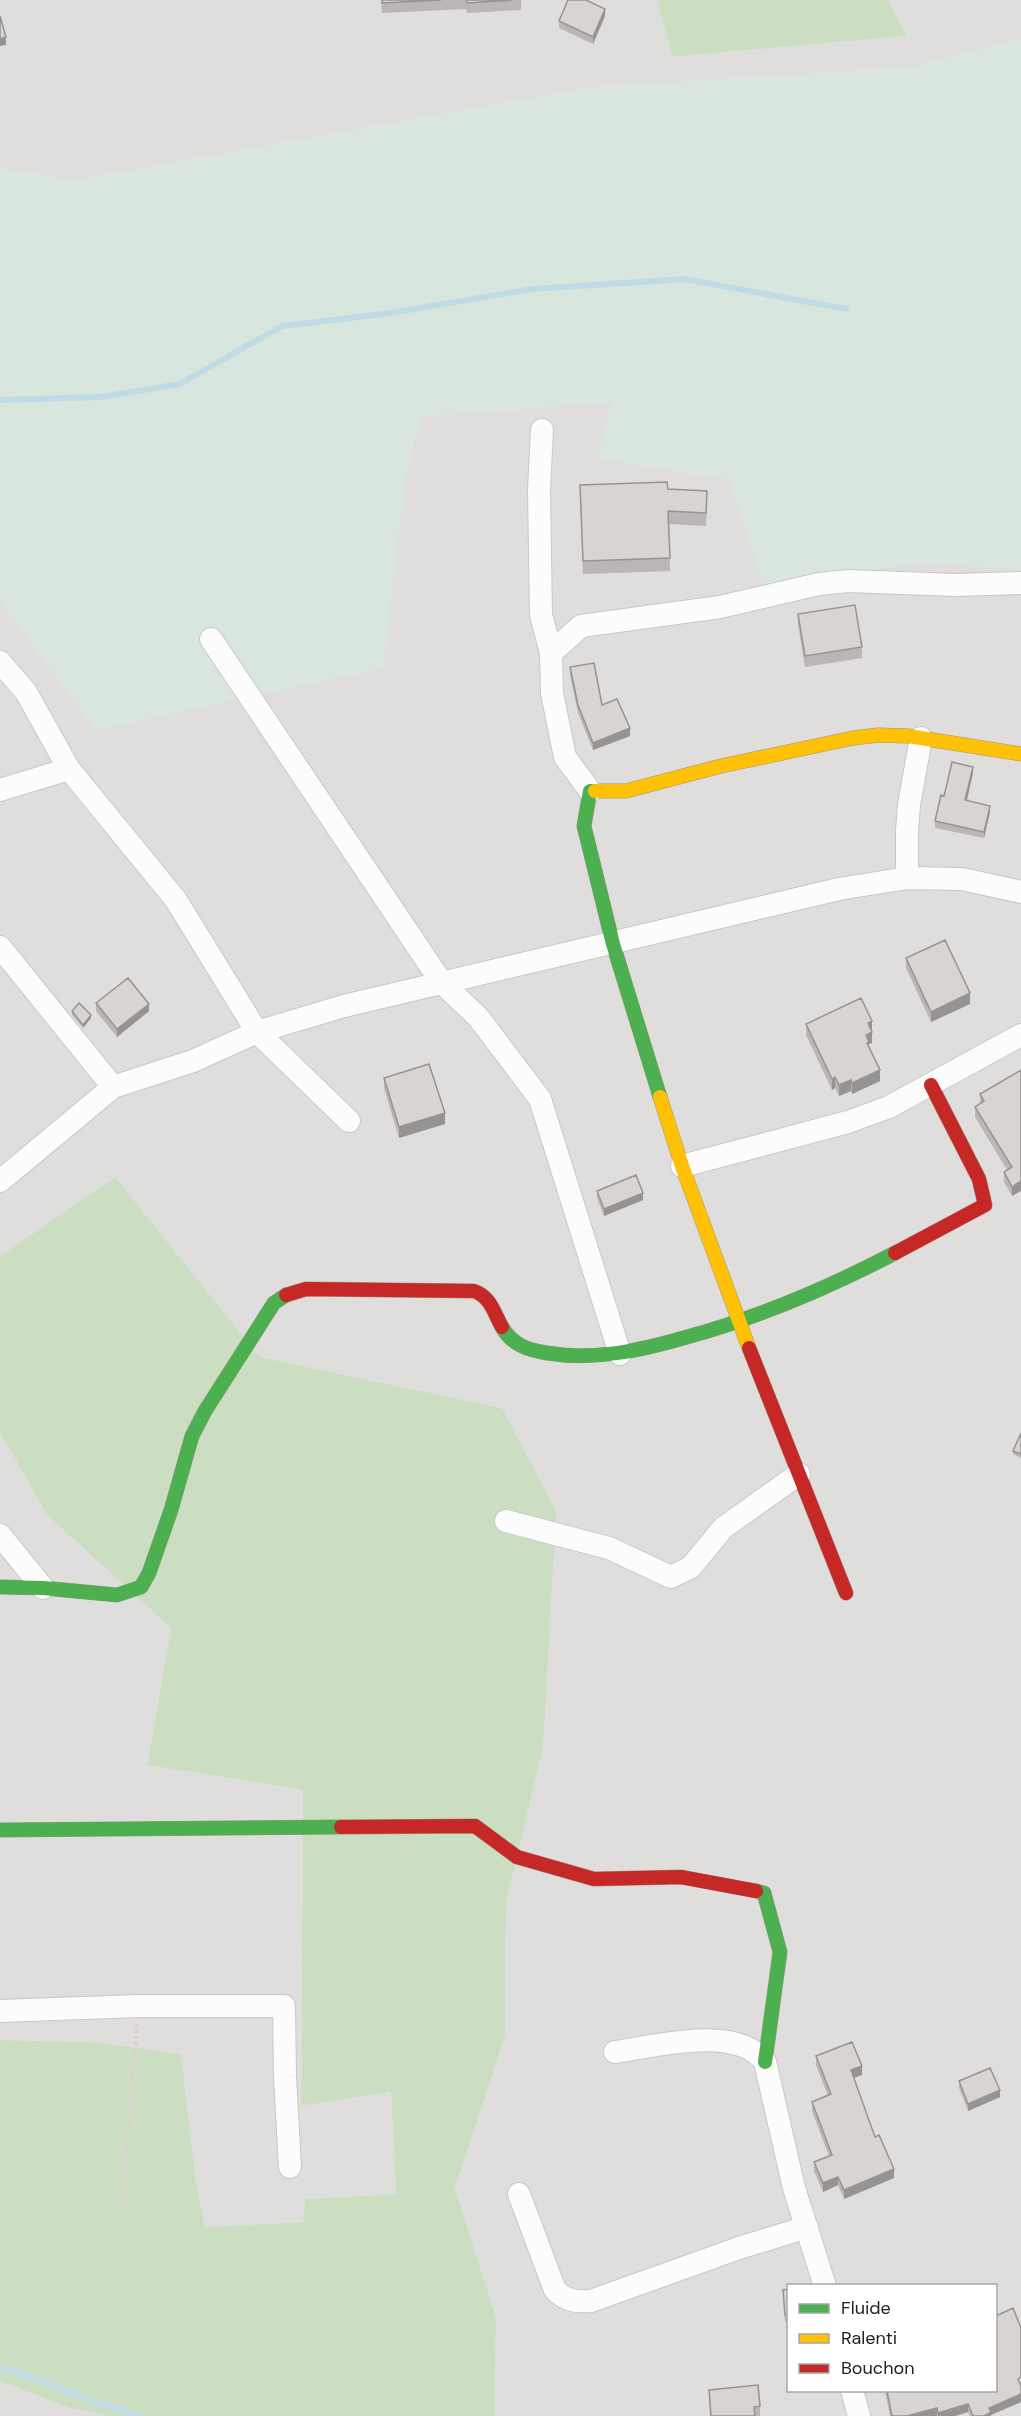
<svg xmlns="http://www.w3.org/2000/svg" width="1021" height="2416" viewBox="0 0 1021 2416" font-family="'DM Sans',sans-serif">
  <rect width="100%" height="100%" fill="#f0eeeb"/>
  <path fill="#dfdedc" fill-rule="evenodd" d="M0 0H657L672 57 907 36 888 0H1021V39L912 68 591 88 73 181 0 169Z
    M612 401 599 458 730 479 764 586 923 562 1021 569V2416H495L496 2315 455 2188 505 2036 506 1902 543 1749 502 1408 260 1357 115 1177 0 1256V599L96 730 406 470 421 416ZM788 2286H996V2390H788Z
    M0 1432 46 1514 171 1628 147 1765 303 1790 301 2106 391 2092 396 2194 305 2199 303 2222 205 2228 195 2176 93 2042 0 2040Z
    M0 2381 69 2408 109 2416H0Z"/>
  <path fill="#cbdec1" d="M657 0H888L907 36 672 57Z
    M115 1177 260 1357 502 1408 556 1511 543 1749 506 1902 505 2036 455 2188 496 2316 495 2416H109L69 2408 0 2381V2040L93 2042 181 2054 195 2176 205 2227 303 2222 305 2199 396 2194 391 2092 301 2106 303 1790 147 1765 171 1628 46 1514 0 1432V1256Z"/>
  <path fill="#d9e6de" d="M1021 39V569L923 562 763 586 730 479 598 458 612 401 421 416 406 470 383 668 96 730 0 599V169L73 181 591 88 912 68Z"/>
  <g fill="none" stroke-linecap="round" stroke-linejoin="round">
    <path stroke="#bfdbe3" stroke-width="6" d="M0 400 101 397 180 384 282 326 384 314 532 289 685 279 846 309
      M0 2368 12 2370 90 2400 140 2416"/>
    <g stroke="#c9c8c7" stroke-width="24">
      <path id="street" d="M542 430 539 490 541 615 551 653
        M211 639 442 983 478 1017 540 1099 620 1354
        M0 662 26 692 69 769
        M0 790 69 769 176 900 257 1032 349 1121
        M590 791 565 757 552 693 551 653 581 626 720 607 819 584 848 581 956 585 1021 583
        M907 878V831L909 805 921 738
        M0 947 113 1087
        M682 1166 848 1122 889 1107 1021 1035
        M0 1181 113 1087 193 1061 257 1032 344 1006 839 889 907 878 962 879 1021 892
        M506 1521 609 1548 671 1577 691 1567 723 1528 799 1474
        M0 1535 43 1588
        M0 2011 138 2006H284L285 2077 290 2167
        M615 2052C656 2046 737 2024 765 2062L794 2188 825 2286
        M519 2194 555 2290C566 2301 576 2302 591 2301L739 2248 807 2227
        M852 2390 859 2416"/>
    </g>
    <g stroke="#999a82" stroke-width="15">
      <path id="fast" d="M595 791H590L584 826 613 944 660 1097
        M502 1327C512 1345 528 1350 547 1353 595 1361 642 1350 687 1337 760 1317 828 1288 895 1253
        M0 1587 43 1588 117 1595 141 1587 149 1573 171 1510 192 1436 205 1411 274 1303 286 1295
        M0 1830 341 1827
        M756 1891 764 1893 780 1952 765 2062"/>
    </g>
    <g stroke="#999a82" stroke-width="15">
      <path id="slow" d="M595 791H626L721 766 853 738 879 735 908 736 1021 754
        M660 1097 682 1166 749 1348"/>
    </g>
    <g stroke="#999a82" stroke-width="15">
      <path id="jam" d="M895 1253 985 1205 979 1179 931 1085
        M286 1295 306 1289 474 1291C491 1297 494 1313 502 1327
        M749 1348 846 1593
        M341 1827 475 1826 517 1857 594 1879 681 1877 756 1891"/>
    </g>
    <path stroke="#dccecd" stroke-width="4" stroke-dasharray="3 3" stroke-linecap="butt" d="M122 2206 137 2025"/>
    <use href="#street" stroke="#fdfcfc" stroke-width="22"/>
    <use href="#fast" stroke="#4caf50" stroke-width="14"/>
    <use href="#slow" stroke="#ffc107" stroke-width="14"/>
    <use href="#jam" stroke="#c62828" stroke-width="14"/>
  </g>
  <path fill="#b9b6b5" d="M381 0H521V10L467 13 466 9 382 13Z
    M605 16 593 44 559 28V21Z
    M580 485 668 489 707 505 706 526 669 524 670 571 583 574Z
    M798 614 862 647V658L805 667 798 625Z
    M570 667 602 705 630 736 593 750 578 713 570 675Z
    M973 773 967 801 990 812 984 838 935 828V821L944 796Z
    M906 958 970 1004 931 1022 906 968Z
    M96 1003 149 1011 117 1037 96 1011Z
    M72 1011 91 1018 83 1028 72 1015Z
    M872 1021V1043L869 1044V1047L880 1081 852 1094 851 1091 839 1096 835 1088 832 1090 806 1035V1024Z
    M1021 1070 1012 1196 1004 1182V1172L1007 1170 975 1117V1107L980 1104V1094Z
    M384 1078 445 1124 399 1138 384 1088Z
    M597 1191 643 1200 604 1216 597 1198Z
    M1021 1433V1458L1013 1454V1451Z
    M816 2056 862 2075 853 2078 875 2137 894 2178 844 2199 838 2185 823 2192 814 2171V2162L829 2156 812 2111V2102L828 2096 816 2065Z
    M959 2081 1000 2097 968 2111 959 2088Z
    M789 2289V2322H785L783 2290Z
    M1021 2386V2402L991 2415V2416H970L968 2412 955 2416H890L885 2391H996Z
    M709 2390 760 2406V2416H710Z"/>
  <path fill="#969493" d="M605 9V16L593 44V37Z
    M6 37V45L0 46V39Z
    M630 728V736L593 750V743Z
    M973 767V773L965 807V800Z
    M990 806V812L984 838V832Z
    M970 993V1004L931 1022V1012Z
    M149 1004V1011L117 1037V1029Z
    M91 1015V1018L83 1028V1025Z
    M872 1021V1043L869 1044V1053L866 1035 868 1023Z
    M880 1070V1081L852 1094V1083Z
    M835 1077V1088L832 1090V1079Z
    M851 1080V1091L839 1096V1085Z
    M445 1113V1124L399 1138V1127Z
    M1021 1181V1191L1012 1196V1187Z
    M643 1193V1200L604 1216V1209Z
    M862 2066V2075L851 2079V2070Z
    M1000 2090V2097L968 2111V2104Z
    M894 2169V2178L844 2199V2190Z
    M838 2177V2185L823 2192V2183Z
    M1021 2394V2402L991 2415V2416H984L989 2408Z
    M968 2404V2412L955 2416H938V2413Z
    M937 2408V2416H907Z"/>
  <path fill="#d7d4d2" stroke="#969493" stroke-width="1.5" d="M382 0H441L382 3Z
    M467 0H512L467 3Z
    M568 0H586L605 9 593 37 559 21Z
    M0 16 6 37 0 39Z
    M667 482 668 489 707 491 706 513 668 511 670 558 583 561 580 485Z
    M855 605 862 647 805 656 798 614Z
    M594 663 602 705 617 699 630 728 593 743 578 705 570 667Z
    M952 762 973 767 965 800 990 806 984 832 935 821 941 795 944 796Z
    M945 940 970 993 931 1012 906 958Z
    M128 978 149 1004 117 1029 96 1003Z
    M861 998 872 1021 868 1023 872 1032 866 1035 869 1042 867 1043 880 1070 852 1083 851 1080 839 1085 835 1077 832 1079 806 1024Z
    M79 1003 91 1015 83 1025 72 1011Z
    M429 1064 445 1113 399 1127 384 1078Z
    M1021 1070V1181L1012 1187 1004 1172 1012 1167 975 1107 984 1101 980 1094Z
    M636 1175 643 1193 604 1209 597 1191Z
    M1021 1433V1454L1013 1451Z
    M852 2042 862 2066 851 2070 875 2137 879 2135 894 2169 844 2190 838 2177 823 2183 814 2162 832 2155 812 2102 831 2094 816 2056Z
    M990 2068 1000 2090 968 2104 959 2081Z
    M789 2289V2314L785 2315 783 2290Z
    M1013 2308 1021 2328V2377L1018 2379 1021 2386V2394L989 2408 991 2412 984 2416H973L968 2404 938 2413 937 2408 907 2416H892L887 2391H996V2316Z
    M758 2385 760 2406 754 2407 755 2416H711L709 2390Z"/>
  <rect x="787" y="2284" width="210" height="108" fill="#ffffff" stroke="#a7a7a7" stroke-width="1.5"/>
  <rect x="799" y="2304" width="30" height="9" fill="#4caf50" stroke="#a7a7a7" stroke-width="1.5"/>
  <text x="841" y="2314" font-size="18" fill="#222222">Fluide</text>
  <rect x="799" y="2334" width="30" height="9" fill="#ffc107" stroke="#a7a7a7" stroke-width="1.5"/>
  <text x="841" y="2344" font-size="18" fill="#222222">Ralenti</text>
  <rect x="799" y="2364" width="30" height="9" fill="#c62828" stroke="#a7a7a7" stroke-width="1.5"/>
  <text x="841" y="2374" font-size="18" fill="#222222">Bouchon</text>
</svg>
